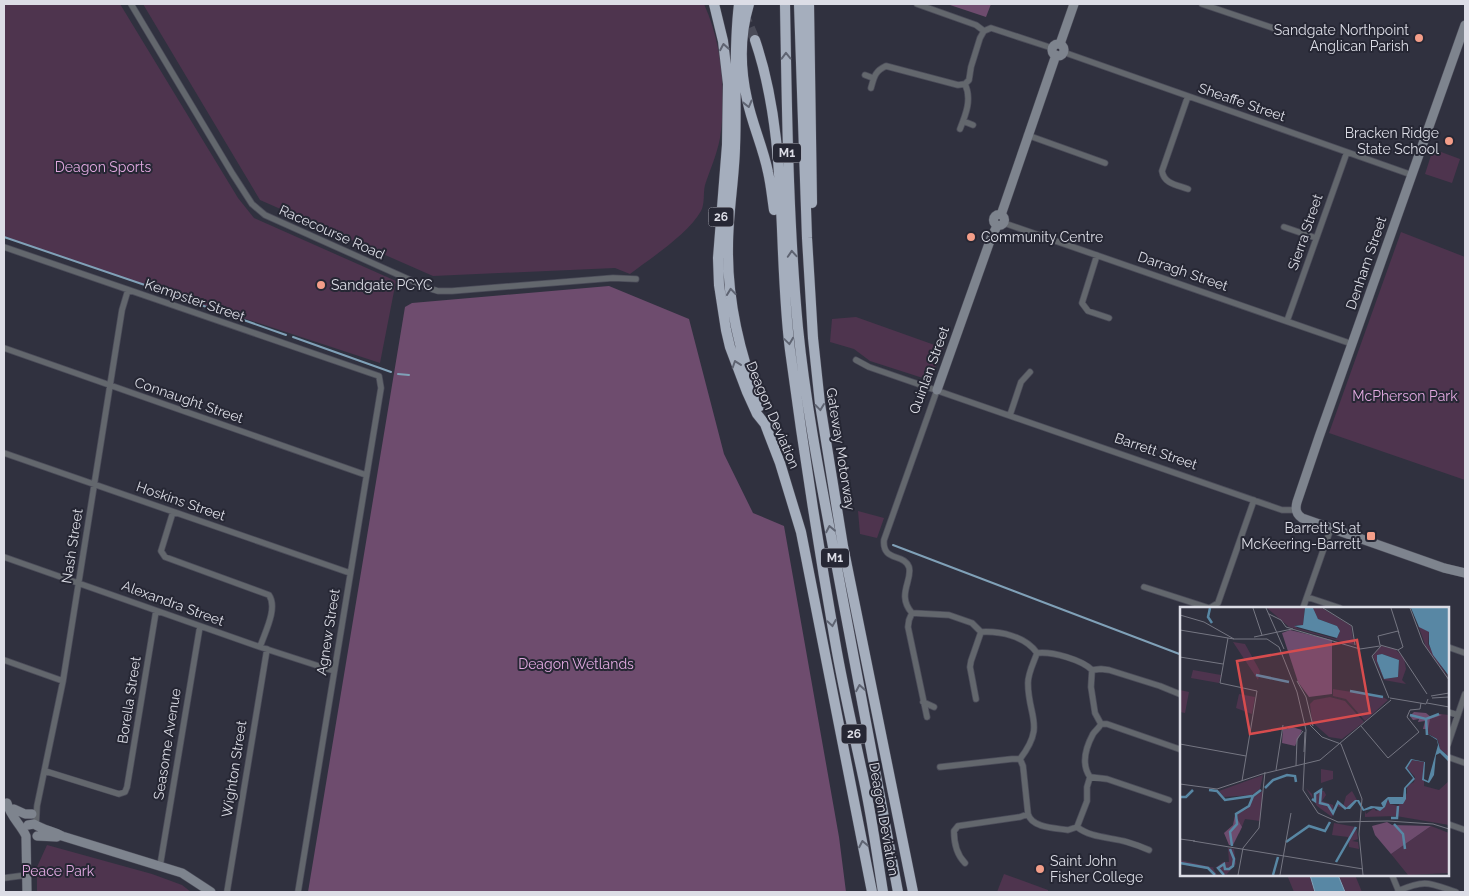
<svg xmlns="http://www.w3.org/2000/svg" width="1469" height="896" viewBox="0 0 1469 896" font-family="Raleway,sans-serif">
  <rect width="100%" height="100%" fill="#30313f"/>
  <path fill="#4e344e" d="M4 4H120L238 198 254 218 396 281 380 363 134 282 4 237Z
    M143 4H704C722 43 727 95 720 138 717 154 710 170 705 185 703 193 705 204 701 211 688 234 651 258 630 274L615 268 433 276 260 200Z
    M1433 149 1460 159 1452 183 1425 174Z
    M1401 232 1465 257V480L1329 433Z
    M856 317 943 348 932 376 926 379 870 361 854 349 830 342 832 319Z
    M858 511 884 518 877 538 860 534Z
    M47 845 152 874 182 885 191 892H37V867Z
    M1004 874 1048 890V892H997Z
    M1287 875H1355L1362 892H1294Z"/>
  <path fill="#6e4c6e" d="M947 4H991L986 17Z
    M609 286 689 319 724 454 753 513 784 526 839 837 846 892H308L405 307 412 303Z"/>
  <path fill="#5887a4" stroke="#80a1b8" d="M1310 875H1338L1345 892H1315Z"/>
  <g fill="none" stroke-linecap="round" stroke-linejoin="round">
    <path stroke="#80a1b8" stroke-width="2" d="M4 237 183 298
      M187 300 286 335
      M293 337 391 372
      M398 374 409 375
      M893 545 1182 655"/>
    <path stroke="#4a4b58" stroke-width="10" stroke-dasharray="10 5" stroke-linecap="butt" d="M744 14 755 40"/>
    <g stroke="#4c4d5a" stroke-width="7">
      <path id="street" d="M131 4 232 173 252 204 265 215 428 288 438 291H452L613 278 636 279
        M917 4 976 25 984 31
        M1202 4 1279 30
        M1063 52 1412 175
        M865 75 873 78
        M871 88C874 77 875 71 886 66L958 85 965 84 969 80 971 67 980 38 984 31 991 28 1052 48
        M1188 96 1162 171C1164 184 1177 185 1188 189
        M963 121 973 125
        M960 129C966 114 972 99 965 84
        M1027 135 1105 163
        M1004 223 1352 344
        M1284 227 1316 238
        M4 247 379 376 381 388 298 892
        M1097 255 1082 303 1088 311 1109 318
        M1287 321 1347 152
        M4 348 366 475
        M856 360 869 367 1282 510H1296
        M937 390 884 540C882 562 904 553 909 567 913 580 896 595 912 613L949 615 972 623 981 632C1000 631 1025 636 1037 653 1052 651 1082 660 1092 670L1091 687 1095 713 1101 724C1099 728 1096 730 1093 734 1086 747 1081 764 1090 777L1087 787V801L1077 827 1068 830C1055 828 1032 828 1028 814L1023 766 1020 759C1046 725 1028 717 1028 683 1028 673 1034 662 1037 653
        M1010 415 1021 382 1030 372
        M4 453 350 573
        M173 512 161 551 165 557 269 595C278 608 265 632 260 647
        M4 557 260 647 334 671
        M1144 587 1209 608
        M1307 597 1340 608
        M1210 608 1218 603 1254 500
        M1303 608 1331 528
        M912 613 909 620 908 627 927 717
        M1448 647 1465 653
        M4 660 63 681
        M1092 670 1101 669 1109 670 1160 686 1182 695
        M976 699 970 667 971 661 981 632
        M923 702 934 707
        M1448 712 1458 715
        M1101 724H1107L1182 750
        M1448 744 1465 694
        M1448 757 1465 763
        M940 767 1012 759H1020
        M45 771 119 794 125 792 127 787 156 611
        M1090 777 1107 779 1169 800
        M1448 824 1465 830
        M36 825 37 806 63 681 122 310 128 290
        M1077 827C1091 838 1110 837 1127 842 1134 844 1142 847 1149 850
        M965 863C957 855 954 843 954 831L958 826 1020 817 1028 814
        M160 866 200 626
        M1392 875 1399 892
        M4 878 27 875
        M1398 891C1426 879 1429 883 1456 892
        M227 892 267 649"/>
    </g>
    <g stroke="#4c4d5a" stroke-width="10">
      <path id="secondary" d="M1465 25 1319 437 1297 502C1295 509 1296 514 1302 518L1444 568 1465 573
        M1060 44 1074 4
        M1052 50a6 6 0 1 1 12 0a6 6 0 1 1-12 0Z
        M993.5 220a5.5 5.5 0 1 1 11 0a5.5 5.5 0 1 1-11 0Z
        M1001 215 1056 55
        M937 390 991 238 997 226
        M7 803C10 816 21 825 26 836L27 892
        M14 809 25 814H32
        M28 825 34 824C43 830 53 831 62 836L182 873 211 892
        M37 836 57 837"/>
    </g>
    <g stroke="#4c4d5a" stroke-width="11">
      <path id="highway" d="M714 4 723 41 728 84 727 145 718 258 719 285 726 330 730 347 747 392 757 414 765 424 780 463 801 532 872 892
        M739 4C733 52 737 100 735 148 734 181 728 213 728 246 727 301 740 355 760 406
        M749 4C740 34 740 68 747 99 752 124 763 147 768 172 771 185 772 197 774 210
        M785 4C787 112 788 220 798 328 807 418 826 507 842 595 861 694 879 793 898 892
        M799 4 807 238 813 338 820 404 843 546 913 892
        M809 4 812 203
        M755 40C789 140 777 247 790 350 803 447 818 544 835 641 843 688 854 734 864 781 872 818 877 855 883 892"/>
    </g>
    <use href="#street" stroke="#63676d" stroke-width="5.5"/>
    <use href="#secondary" stroke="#7e848e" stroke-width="9"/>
    <use href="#highway" stroke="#a5aebd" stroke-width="10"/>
  </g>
  <defs><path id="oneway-chevron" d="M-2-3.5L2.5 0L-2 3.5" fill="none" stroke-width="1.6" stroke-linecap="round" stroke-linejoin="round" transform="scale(1.25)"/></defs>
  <g stroke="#5f6472">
    <use href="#oneway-chevron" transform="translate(724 47) rotate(-100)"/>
    <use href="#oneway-chevron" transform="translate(786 56) rotate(-91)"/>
    <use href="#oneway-chevron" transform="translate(748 104) rotate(76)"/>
    <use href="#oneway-chevron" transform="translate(792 254) rotate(-94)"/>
    <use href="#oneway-chevron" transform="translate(731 292) rotate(-96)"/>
    <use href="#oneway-chevron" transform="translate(789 341) rotate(82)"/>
    <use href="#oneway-chevron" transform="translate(736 364) rotate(-109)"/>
    <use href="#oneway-chevron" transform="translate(820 407) rotate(83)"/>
    <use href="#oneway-chevron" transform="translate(830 529) rotate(-101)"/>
    <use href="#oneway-chevron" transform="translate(832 623) rotate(81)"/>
    <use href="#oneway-chevron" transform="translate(860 688) rotate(-100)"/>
    <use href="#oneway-chevron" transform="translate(863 844) rotate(-101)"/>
  </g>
  <g fill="#f49e89" stroke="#262734" stroke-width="2">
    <circle cx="1419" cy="38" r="5"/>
    <circle cx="1449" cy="141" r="5"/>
    <circle cx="971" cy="237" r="5"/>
    <circle cx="321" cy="285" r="5"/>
    <rect x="1366" y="531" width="10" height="10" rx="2.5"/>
    <circle cx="1040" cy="869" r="5"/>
  </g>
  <g text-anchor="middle" stroke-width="4" stroke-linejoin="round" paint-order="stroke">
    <g fill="#262734" stroke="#a5a6b1" stroke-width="1">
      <rect x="773" y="143.5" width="28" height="19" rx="4"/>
      <rect x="708.5" y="207.5" width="25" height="19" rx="4"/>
      <rect x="821" y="548.5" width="28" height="19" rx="4"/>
      <rect x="841.5" y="724.5" width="25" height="19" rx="4"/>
    </g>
    <g font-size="12" font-weight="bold" fill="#dcdde6">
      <text x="787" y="157">M1</text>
      <text x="721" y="221">26</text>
      <text x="835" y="562">M1</text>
      <text x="854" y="738">26</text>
    </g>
    <g font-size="14" fill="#dcdde6" stroke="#262734" text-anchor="end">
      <text x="1409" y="35">Sandgate Northpoint<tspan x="1409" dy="16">Anglican Parish</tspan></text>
      <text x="1439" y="138">Bracken Ridge<tspan x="1439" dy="16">State School</tspan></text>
      <text x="981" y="242" text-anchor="start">Community Centre</text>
      <text x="331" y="290" text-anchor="start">Sandgate PCYC</text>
      <text x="1361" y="533">Barrett St at<tspan x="1361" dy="16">McKeering-Barrett</tspan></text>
      <text x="1050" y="866" text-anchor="start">Saint John<tspan x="1050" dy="16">Fisher College</tspan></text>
    </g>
    <g font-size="14" fill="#dcdde6" stroke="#262734">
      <text transform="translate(1242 102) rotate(19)" y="5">Sheaffe Street</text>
      <text transform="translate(332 232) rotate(24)" y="5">Racecourse Road</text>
      <text transform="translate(1305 232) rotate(-71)" y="5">Sierra Street</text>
      <text transform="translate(1366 263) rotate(-71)" y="5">Denham Street</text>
      <text transform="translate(1183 271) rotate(19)" y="5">Darragh Street</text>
      <text transform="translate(195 300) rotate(19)" y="5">Kempster Street</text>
      <text transform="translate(929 370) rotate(-70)" y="5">Quinlan Street</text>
      <text transform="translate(189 400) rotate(19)" y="5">Connaught Street</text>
      <text transform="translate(773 415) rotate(67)" y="5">Deagon Deviation</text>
      <text transform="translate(841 449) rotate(81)" y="5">Gateway Motorway</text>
      <text transform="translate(1156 451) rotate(19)" y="5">Barrett Street</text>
      <text transform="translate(181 501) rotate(19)" y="5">Hoskins Street</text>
      <text transform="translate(72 546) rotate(-81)" y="5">Nash Street</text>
      <text transform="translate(173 603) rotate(20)" y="5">Alexandra Street</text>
      <text transform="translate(328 632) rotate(-81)" y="5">Agnew Street</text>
      <text transform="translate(129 700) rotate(-81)" y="5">Borella Street</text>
      <text transform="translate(167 744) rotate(-81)" y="5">Seasome Avenue</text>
      <text transform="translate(234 769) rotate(-81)" y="5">Wighton Street</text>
      <text transform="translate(884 819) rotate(80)" y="5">Deagon Deviation</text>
    </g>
    <g font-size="14" fill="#e1a9e0" stroke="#262734">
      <text x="103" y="172">Deagon Sports</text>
      <text x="1405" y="401">McPherson Park</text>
      <text x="576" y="669">Deagon Wetlands</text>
      <text x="58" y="876">Peace Park</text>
    </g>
  </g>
  <g transform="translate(1180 607)">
    <rect width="269" height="269" fill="#30313f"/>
    <path d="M87 1H125L123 18H115L117 21 156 32 159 27 157 19 138 12 132 1H142L171 19 174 38 109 20ZM238 18 249 25 248 37 269 72 246 40ZM53 35 65 37 80 64 78 73ZM201 39 215 42 224 51 226 62 222 73 226 77 204 73 193 49ZM202 47 219 53 218 70 204 72 197 54V48ZM13 63 41 68 39 76 11 71ZM153 82 203 90 208 93 185 114 166 92 153 89ZM0 83 9 85 5 106 0 105ZM59 87 75 90 72 107 56 101ZM150 90 165 94 184 115 162 132 149 130 132 115 130 97 134 93ZM261 107 269 108V150L260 142 258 133 246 125 247 112ZM232 153 244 155V179L259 183 269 174V218L216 209 185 210V204L186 207 194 201 196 204 205 200 208 192 210 197 218 199 227 186V179L234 175 235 170 227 161ZM141 162 153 164V172L141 176ZM83 168 80 182 72 188 44 190 39 184ZM126 181 132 187 133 193 137 184H144L146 188 142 194 153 198 154 205 151 202 153 207 152 210 137 199ZM83 184 80 214 65 212 59 227 57 207 67 202 72 190ZM172 184 177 193 170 201H163L156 199 158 196 163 200 166 189ZM154 216 176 220 178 232 172 234 178 235 179 242 169 240 168 230 152 228ZM251 219 269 226V266L228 268 211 247ZM48 241 54 242 56 257 46 268 37 261H33L37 268H33L28 262 0 257V253L35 261 43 255H49Z" fill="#4e344e" fill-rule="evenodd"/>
    <path d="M110 23 152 33V87L129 90 118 75 102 26ZM234 105 246 106 251 110 259 107 262 108 250 112 248 122H243L245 114 238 115 239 112 233 113 230 109ZM109 119 122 123 115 139 102 136 103 121 108 122ZM55 208 62 220 53 238H49L44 226 53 218ZM207 215 212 218 251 219 211 247 195 228 192 219Z" fill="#6e4c6e"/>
    <path d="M125 1H133L138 12 157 19 160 24 157 31 114 19 123 18ZM231 1H269V69L253 48 249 37V25L239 20ZM202 47 219 53 218 70 204 72 197 54V48ZM246 126 257 132 260 142 269 150V155L260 146 256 148 254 168 249 176 242 173 244 155 232 153 227 161 235 172 226 181V192L223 197H210L208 192 205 200 200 204 194 201 183 204 177 194 170 202H165L175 193H179L184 202 191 199 203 200 201 196 208 190H223L224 181 233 171 225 161 231 152 245 155 244 172 248 174 258 138 257 133Z" fill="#5887a4"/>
    <path fill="none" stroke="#5887a4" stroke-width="2.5" d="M30 1 28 10 32 16M76 68 109 75M170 84 203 90M230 108 246 112 259 107M246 112 247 128M85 181 93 173 107 168 115 169 116 175M29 183 37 184 45 193 72 189M0 190H6L13 183M132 192 135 194V187L141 183 140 196 148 198 153 206 158 195 166 202M211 211H217L218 199M214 217 223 227 225 242M106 235 129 219 145 224 150 215M52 239 50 225 57 217 56 207 69 199 73 189 81 183M156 255 176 220M0 256 28 261 35 268M44 268 38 261 44 257 45 262H49L53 259 54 252 50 242M93 268 98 250"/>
    <path fill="none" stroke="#757682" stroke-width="1" d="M73 1 82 28M86 1 104 42M143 1 172 19 175 38M211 1 219 26M230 1 243 36 269 73M89 7 101 13 106 20 113 22M0 8 24 15 54 32H87L99 40 117 85 126 123 123 183 138 206 158 215 208 214 253 217 269 222M0 23 54 32M218 24 223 40 218 43M74 30 112 22 180 42 200 39M48 31 40 76 77 84 62 174M200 38 198 29 218 24M200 38 218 43 247 87M201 39 192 49 209 91M0 50 43 57M117 74 126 90 133 119M251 89 269 86M210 91 246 97 248 92M252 91 269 90M247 96 269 100M130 118 142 130 161 137 182 192 179 227 183 268M181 119 208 151 239 125 227 110 230 103 240 102 241 96M0 137 66 149M124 145 125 125M116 159 117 132 123 124M96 163 103 118M0 177 37 182 82 167 140 153 211 93M0 232 15 234M13 234 183 262M58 268 63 241 79 221 85 165M100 268 111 206"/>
    <path fill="#d74c4e" fill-opacity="0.15" stroke="#d74c4e" stroke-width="2.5" d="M177 33 190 106 70 127 57 54Z"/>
    <rect width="269" height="269" fill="none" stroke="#dcdde6" stroke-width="2.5"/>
  </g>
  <rect width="1469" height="896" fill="none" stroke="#dcdde6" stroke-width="10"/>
</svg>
